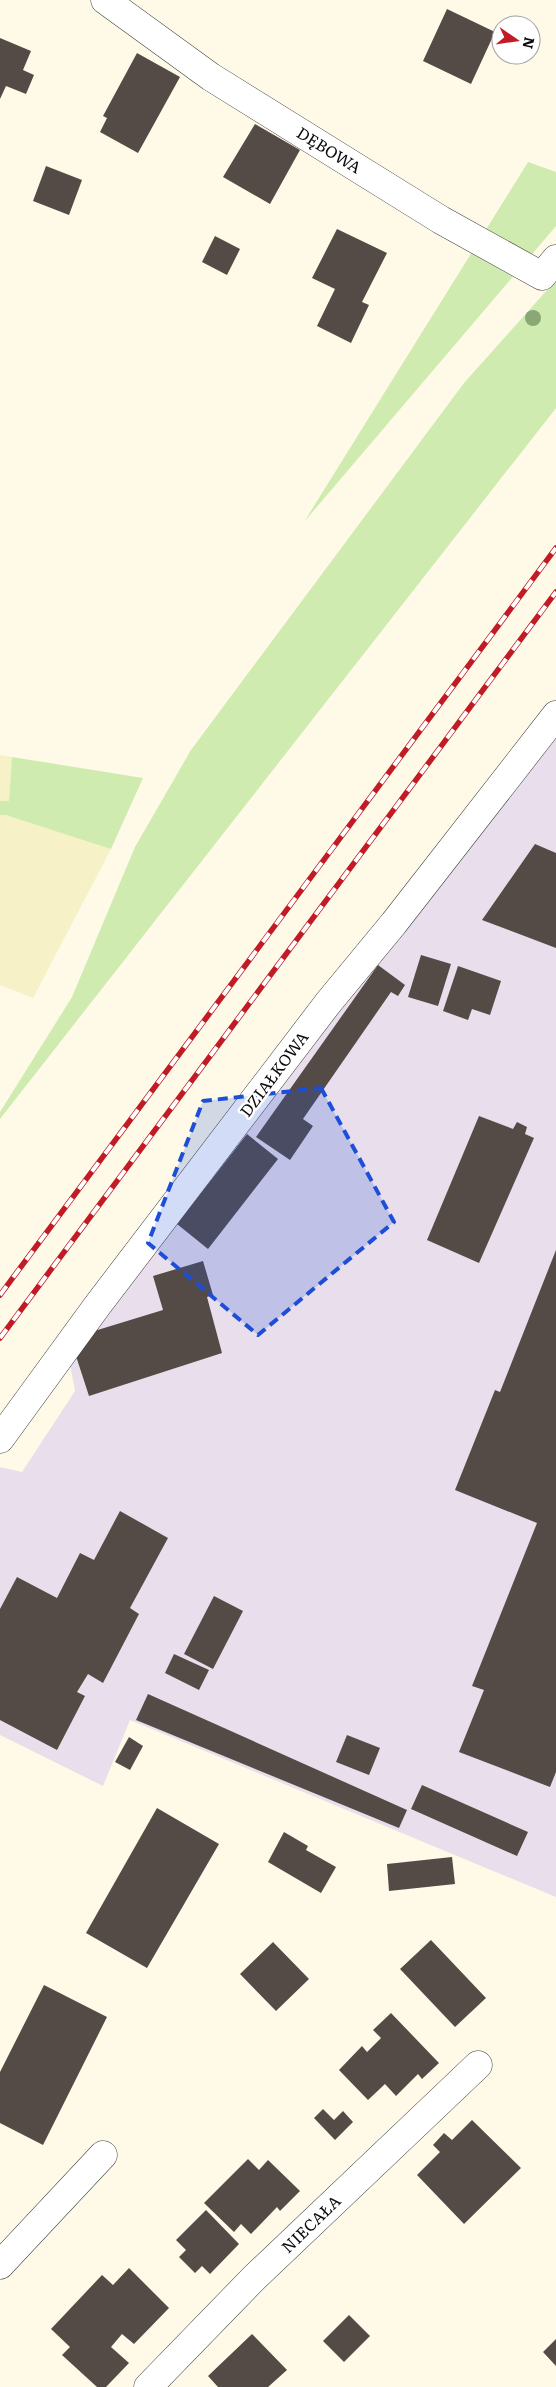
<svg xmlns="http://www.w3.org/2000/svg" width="556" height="2387" viewBox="0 0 556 2387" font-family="Literata,serif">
  <rect width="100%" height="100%" fill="#fffae8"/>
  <path fill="#e9deeb" d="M556 737V1897L130 1720 103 1786 0 1735V1467L22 1472 75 1391 68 1354Z"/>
  <path fill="#f6f1c7" d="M0 755 12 757 9 801H0Z
    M16 814 111 849 33 998 0 985V815Z"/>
  <path fill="#cfebb0" d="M528 162 556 172V226L304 522Z
    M556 280V408L0 1119V1112L72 997 135 847 191 750 464 383Z
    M12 757 143 778 111 849 6 815H0V801H9Z"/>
  <path fill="#544b46" d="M447 9 495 32 471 84 423 61Z
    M0 38 31 51 23 70 34 75 26 94 6 86 0 99Z
    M137 53 180 77 138 153 100 132 107 118 103 116Z
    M255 124 300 150 270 204 223 177Z
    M46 166 82 180 69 215 33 201Z
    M337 229 387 253 362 302 369 305 351 343 317 326 335 289 312 278Z
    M215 236 240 249 227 275 202 262Z
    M535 844 556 853V948L482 920Z
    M421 955 451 964 438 1006 408 997Z
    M378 965 405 985 398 996 391 992 303 1119 313 1126 290 1160 256 1137Z
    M458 966 501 981 490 1015 472 1009 468 1020 443 1011Z
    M479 1116 513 1129 517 1122 527 1127 525 1134 534 1138 479 1263 427 1240Z
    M247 1134 278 1159 208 1249 177 1224Z
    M556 1250V1772L550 1787 459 1752 484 1690 472 1686 537 1523 455 1490 495 1390 500 1392Z
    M203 1261 213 1295 207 1297 222 1353 89 1396 75 1353 91 1332 163 1310 153 1276Z
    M120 1511 168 1538 130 1608 139 1614 103 1683 88 1674 77 1692 85 1696 57 1750 0 1720V1609L17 1577 57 1598 80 1553 94 1560Z
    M214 1596 243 1611 213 1669 184 1654Z
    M174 1654 209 1670 199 1690 165 1673Z
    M148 1694 407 1810 399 1828 136 1720Z
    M347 1735 380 1748 369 1775 336 1762Z
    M129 1737 143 1746 130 1770 115 1762Z
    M422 1785 528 1832 517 1856 411 1809Z
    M157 1808 219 1844 147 1968 86 1933Z
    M284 1832 308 1846 306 1850 336 1867 321 1893 268 1862Z
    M452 1857 455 1884 389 1891 387 1864Z
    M431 1940 486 1998 455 2027 400 1969Z
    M273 1942 309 1979 276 2011 240 1974Z
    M44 1985 107 2017 43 2145 0 2123V2072Z
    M391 2013 439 2063 422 2079 418 2074 396 2096 385 2084 368 2100 339 2070 362 2046 367 2052 381 2038 373 2030Z
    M323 2109 334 2120 343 2111 353 2122 335 2140 314 2118Z
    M472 2120 521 2168 464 2224 417 2175 440 2152 433 2145 444 2133 452 2140Z
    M248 2159 259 2170 268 2160 300 2191 280 2211 277 2207 251 2234 241 2224 234 2232 204 2203Z
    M206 2210 239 2244 210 2274 202 2266 195 2273 179 2257 186 2250 176 2240Z
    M129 2268 169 2308 134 2344 122 2334 111 2347 129 2363 106 2387H97L62 2355 70 2347 51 2329 102 2275 113 2285Z
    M349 2315 370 2336 344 2362 323 2341Z
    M252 2334 287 2370 268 2387H218L208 2376Z
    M556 2339V2366L543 2352Z"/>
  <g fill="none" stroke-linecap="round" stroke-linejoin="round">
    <g stroke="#3e3e3e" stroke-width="29">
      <path id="minor" d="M105 0 211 77 441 220 542 276 556 259
        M0 1439 97 1306 328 1003 394 923 556 715
        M0 2265 103 2155
        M148 2387 254 2278 478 2065"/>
    </g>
    <use href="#minor" stroke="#fff" stroke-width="28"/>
    <g stroke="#c11c26" stroke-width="5.5">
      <path id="rail" d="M0 1295 556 548
        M0 1338 556 592"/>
    </g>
    <use href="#rail" stroke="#fff" stroke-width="4" stroke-dasharray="11" stroke-linecap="butt"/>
  </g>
  <circle fill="#89a876" cx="533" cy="318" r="8"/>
  <path fill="#1d4ed8" fill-opacity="0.2" stroke="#1d4ed8" stroke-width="4" stroke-dasharray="10 6" stroke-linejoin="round" d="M321 1088 394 1222 258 1335 148 1243 203 1101Z"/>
  <g text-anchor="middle" stroke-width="5" stroke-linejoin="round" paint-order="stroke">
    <g font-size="16" fill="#0b0b0b" stroke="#fff">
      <text transform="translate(329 150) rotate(32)" y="6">DĘBOWA</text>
      <text transform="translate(274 1074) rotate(-53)" y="6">DZIAŁKOWA</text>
      <text transform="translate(311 2224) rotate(-44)" y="6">NIECAŁA</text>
    </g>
  </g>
  <g transform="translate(516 40) rotate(103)"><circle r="24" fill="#ffffff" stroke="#9d9d9d"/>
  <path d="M0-4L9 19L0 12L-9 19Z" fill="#c11c26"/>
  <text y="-8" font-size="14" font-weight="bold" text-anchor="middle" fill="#0b0b0b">N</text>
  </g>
</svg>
